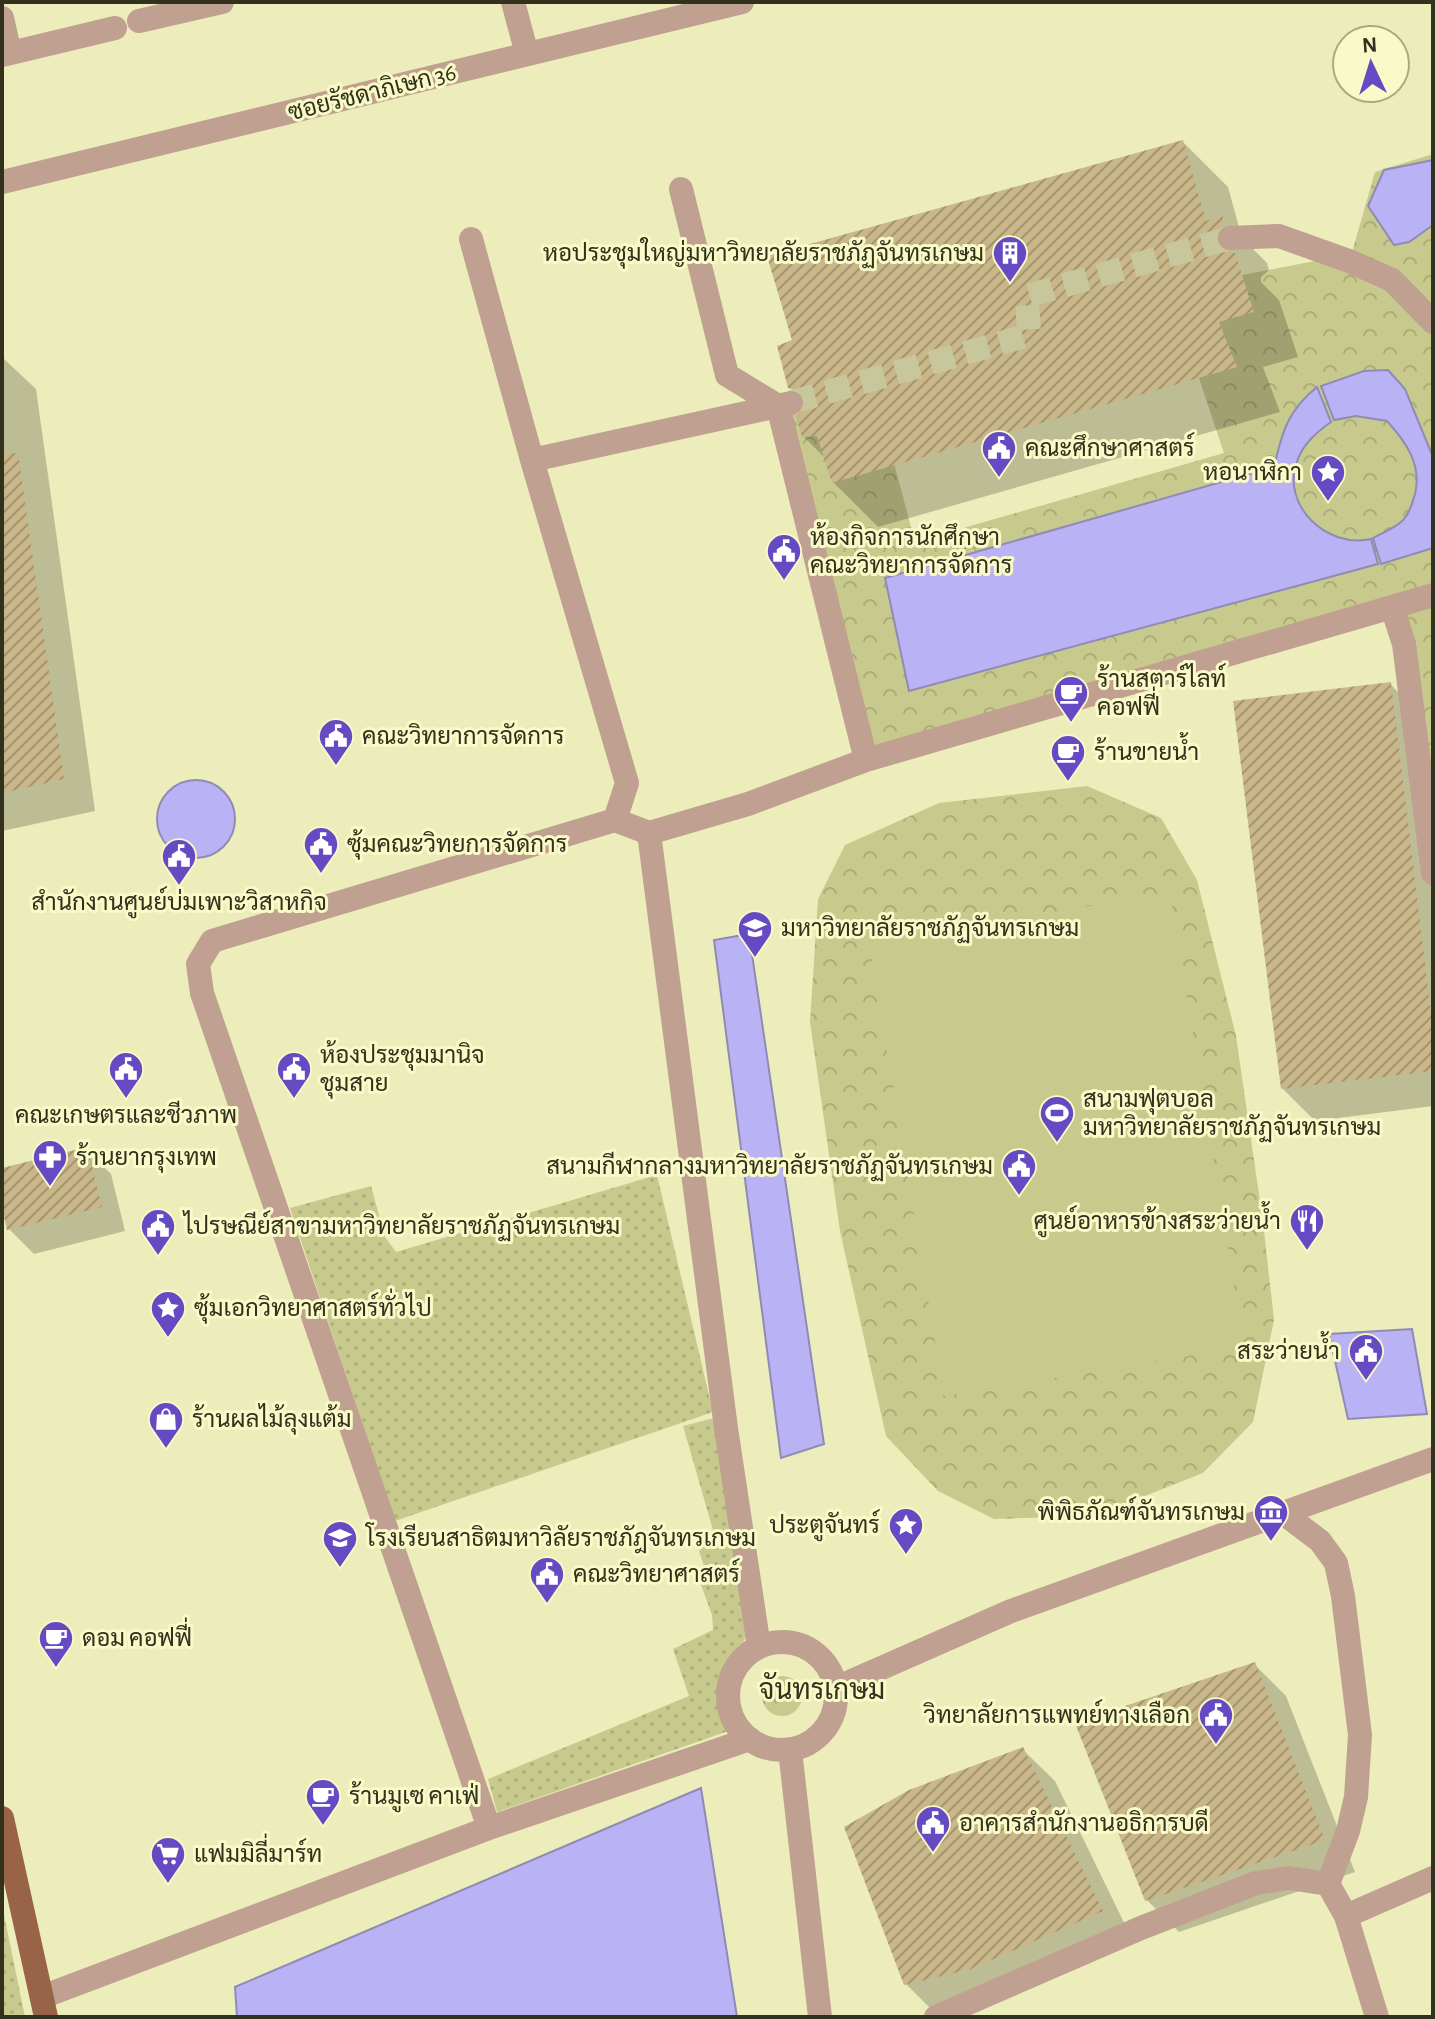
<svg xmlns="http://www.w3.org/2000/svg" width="1435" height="2019" viewBox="0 0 1435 2019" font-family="'Alegreya Sans',Sarabun,sans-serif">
  <defs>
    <pattern id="grass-dots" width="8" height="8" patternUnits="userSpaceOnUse" patternTransform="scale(2)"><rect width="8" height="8" fill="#c8c98d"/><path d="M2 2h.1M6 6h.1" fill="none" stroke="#acad79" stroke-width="1.8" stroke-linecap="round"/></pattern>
    <pattern id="park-crowns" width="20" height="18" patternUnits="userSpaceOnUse" patternTransform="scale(2)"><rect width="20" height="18" fill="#c8c98d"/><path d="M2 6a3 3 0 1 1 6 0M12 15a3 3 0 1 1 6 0" fill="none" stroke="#acad79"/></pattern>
    <pattern id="building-hatch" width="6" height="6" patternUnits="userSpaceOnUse" patternTransform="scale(2)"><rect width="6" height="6" fill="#c9b789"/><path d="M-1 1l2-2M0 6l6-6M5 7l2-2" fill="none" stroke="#a4956f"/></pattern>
  </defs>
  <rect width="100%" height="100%" fill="#ecedbb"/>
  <path fill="url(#grass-dots)" d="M657 1175 713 1412 395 1521 290 1208 371 1186 385 1237 396 1252Z
    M722 1416 749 1631 722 1683 737 1728 497 1812 488 1779 689 1696 673 1649 713 1630 712 1615 700 1582 706 1572 699 1551 715 1537 683 1426Z
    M2 1905 25 2017H2Z"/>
  <path fill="url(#park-crowns)" d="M1433 154V306L1352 252 1375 172Z
    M1330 258 1390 288 1428 325 1433 342V588L870 752 788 411 874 388 915 542 1224 453 1179 318 1227 278Z
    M1433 601V820L1400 611Z
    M1087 786 1161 818 1197 880 1236 1036 1263 1222 1274 1320 1253 1422 1203 1473 1094 1516 994 1519 938 1491 886 1436 840 1231 810 1022 818 899 845 845 939 803Z
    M762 1696a20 20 0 1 1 40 0a20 20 0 1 1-40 0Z"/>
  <path fill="#c8c98d" d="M1170 893 1244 1347 944 1396 869 942Z"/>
  <path fill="#b9b2f5" stroke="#908bb4" stroke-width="2" d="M1433 160V225L1409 242 1394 245 1368 206 1384 170Z
    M1388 370 1405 389 1433 457V548L1381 564 1373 538C1382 533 1393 529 1401 522 1409 515 1412 504 1415 494 1422 464 1406 442 1387 421L1356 416 1334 420 1321 386 1364 371Z
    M1317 387 1331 422C1317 432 1304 443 1298 459 1279 505 1327 549 1371 539L1378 564 909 691 885 578 1274 467C1282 432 1288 410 1317 387Z
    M157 819a39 39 0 1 1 78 0a39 39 0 1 1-78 0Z
    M749 934 824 1444 781 1458 714 940Z
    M1412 1329 1427 1414 1348 1419 1329 1334Z
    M701 1788 737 2017H237L235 1987Z"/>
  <path fill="#0003" d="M1183 142 1228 187 1242 238 1267 263 1269 270 1261 277V282L1279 300 1298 357 1263 367 1280 412 878 527 833 482 826 459 803 436 807 405 790 387Z
    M2 357 36 389 95 811 2 831Z
    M1390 684 1422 716 1433 807V1106L1315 1121 1283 1089Z
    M86 1149 111 1174 125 1231 34 1254 9 1229 2 1199V1170Z
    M1254 1664 1286 1696 1355 1872 1179 1932 1147 1900Z
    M1022 1749 1055 1781 1134 1943 938 2016 906 1984Z"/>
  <path fill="url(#building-hatch)" d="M1183 140 1206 221 1222 215 1225 224 1216 232 1217 245 1224 252 1235 253 1254 312 1219 322 1237 367 832 483 817 436 802 437 796 417 805 408 806 400 801 392 788 388 777 346 792 340 767 256Z
    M18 453 64 779 2 793V454Z
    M1391 682 1433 1030V1071L1281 1089 1233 701Z
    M87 1147 102 1207 7 1230 2 1208V1168Z
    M1255 1662 1325 1840 1145 1901 1075 1723Z
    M1023 1747 1103 1911 971 1969 904 1985 844 1827 909 1790Z"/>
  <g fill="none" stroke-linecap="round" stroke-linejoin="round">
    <path stroke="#c7c79b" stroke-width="24" stroke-dasharray="24 12" stroke-linecap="butt" d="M792 402 1029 335 1027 296 1230 238"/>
    <path stroke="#bfa091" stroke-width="24" d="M513 2 527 54
      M2 18 10 53
      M139 21 222 2
      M2 55 115 28
      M2 182 742 2
      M681 189 727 375 778 406
      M1230 238 1279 236 1349 261 1392 280 1433 322
      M471 239 532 460
      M791 403 778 406 866 760
      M778 406 532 460 627 783 615 820 649 833 748 804 866 760 1433 595
      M1392 607 1404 644 1433 873
      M649 833 726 1428 759 1647
      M1283 1513 1320 1541 1336 1563 1343 1596 1360 1735 1356 1797 1348 1831 1328 1884
      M728 1696a54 54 0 1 1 108 0a54 54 0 1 1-108 0Z
      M836 1688 1011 1611 1433 1459
      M790 1750 820 2017
      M489 1828 202 993 198 964 212 941 615 820
      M1346 1916 1433 1878
      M42 1997 489 1828 750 1739
      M936 2017 1141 1928 1256 1883 1289 1878 1328 1884 1346 1916 1377 2017"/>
    <path stroke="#986347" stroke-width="24" d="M2 1818 46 2017"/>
  </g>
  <defs>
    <g id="building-pin" transform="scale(1.8)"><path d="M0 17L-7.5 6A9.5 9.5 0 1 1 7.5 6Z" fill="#654ac3" stroke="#fafac8"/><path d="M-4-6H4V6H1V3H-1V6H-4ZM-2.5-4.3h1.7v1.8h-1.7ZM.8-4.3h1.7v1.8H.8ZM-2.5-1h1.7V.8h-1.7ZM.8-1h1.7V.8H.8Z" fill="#fff"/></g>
    <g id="civic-pin" transform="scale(1.8)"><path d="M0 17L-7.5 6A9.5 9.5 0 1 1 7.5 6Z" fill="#654ac3" stroke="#fafac8"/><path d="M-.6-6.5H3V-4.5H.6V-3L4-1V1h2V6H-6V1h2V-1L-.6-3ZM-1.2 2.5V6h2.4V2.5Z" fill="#fff"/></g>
    <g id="sight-pin" transform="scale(1.8)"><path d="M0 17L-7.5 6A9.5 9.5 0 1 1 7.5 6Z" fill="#654ac3" stroke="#fafac8"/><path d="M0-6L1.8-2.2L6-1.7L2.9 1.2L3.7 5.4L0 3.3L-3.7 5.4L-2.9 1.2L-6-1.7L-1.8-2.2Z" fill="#fff"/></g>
    <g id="cafe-pin" transform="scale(1.8)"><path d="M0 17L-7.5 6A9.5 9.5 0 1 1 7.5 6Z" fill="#654ac3" stroke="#fafac8"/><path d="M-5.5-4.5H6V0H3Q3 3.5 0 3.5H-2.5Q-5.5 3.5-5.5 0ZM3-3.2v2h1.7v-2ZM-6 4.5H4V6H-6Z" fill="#fff"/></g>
    <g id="university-pin" transform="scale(1.8)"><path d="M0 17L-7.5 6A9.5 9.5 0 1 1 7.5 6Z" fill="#654ac3" stroke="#fafac8"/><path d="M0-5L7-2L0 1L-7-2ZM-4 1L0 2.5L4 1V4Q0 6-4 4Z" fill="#fff"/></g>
    <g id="stadium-pin" transform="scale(1.8)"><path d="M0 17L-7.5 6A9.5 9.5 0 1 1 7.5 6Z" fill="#654ac3" stroke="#fafac8"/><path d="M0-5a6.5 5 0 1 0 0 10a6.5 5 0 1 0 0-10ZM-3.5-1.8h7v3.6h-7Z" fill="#fff"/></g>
    <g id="pharmacy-pin" transform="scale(1.8)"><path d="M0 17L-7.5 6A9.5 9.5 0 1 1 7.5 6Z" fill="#654ac3" stroke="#fafac8"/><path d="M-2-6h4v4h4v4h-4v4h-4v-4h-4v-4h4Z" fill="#fff"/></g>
    <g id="restaurant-pin" transform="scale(1.8)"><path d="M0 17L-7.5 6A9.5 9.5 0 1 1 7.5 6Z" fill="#654ac3" stroke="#fafac8"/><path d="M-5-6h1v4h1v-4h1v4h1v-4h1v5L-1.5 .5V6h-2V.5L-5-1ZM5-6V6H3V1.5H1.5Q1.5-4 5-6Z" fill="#fff"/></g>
    <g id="shop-pin" transform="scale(1.8)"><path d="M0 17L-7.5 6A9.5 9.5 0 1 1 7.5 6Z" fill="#654ac3" stroke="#fafac8"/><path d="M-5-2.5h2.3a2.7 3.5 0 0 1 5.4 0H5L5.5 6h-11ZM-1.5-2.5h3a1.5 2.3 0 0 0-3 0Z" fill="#fff"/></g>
    <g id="museum-pin" transform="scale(1.8)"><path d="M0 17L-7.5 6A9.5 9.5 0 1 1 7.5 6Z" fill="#654ac3" stroke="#fafac8"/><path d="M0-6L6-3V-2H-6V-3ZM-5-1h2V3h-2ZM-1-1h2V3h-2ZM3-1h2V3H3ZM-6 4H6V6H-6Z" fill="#fff"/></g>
    <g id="school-pin" transform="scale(1.8)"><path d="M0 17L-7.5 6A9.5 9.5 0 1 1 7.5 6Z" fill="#654ac3" stroke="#fafac8"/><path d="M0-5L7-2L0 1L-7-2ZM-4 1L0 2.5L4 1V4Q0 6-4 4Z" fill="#fff"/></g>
    <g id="supermarket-pin" transform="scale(1.8)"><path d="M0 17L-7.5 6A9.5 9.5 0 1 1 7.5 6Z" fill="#654ac3" stroke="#fafac8"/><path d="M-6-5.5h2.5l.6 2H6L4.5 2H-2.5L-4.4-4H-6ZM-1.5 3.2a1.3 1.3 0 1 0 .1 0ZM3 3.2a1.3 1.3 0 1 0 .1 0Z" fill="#fff"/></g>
  </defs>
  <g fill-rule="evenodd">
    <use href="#building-pin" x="1010" y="253"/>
    <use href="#civic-pin" x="999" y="448"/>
    <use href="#sight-pin" x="1328" y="472"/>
    <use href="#civic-pin" x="784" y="551"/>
    <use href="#cafe-pin" x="1071" y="693"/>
    <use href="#civic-pin" x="336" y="736"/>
    <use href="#cafe-pin" x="1068" y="752"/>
    <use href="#civic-pin" x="321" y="844"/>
    <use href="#civic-pin" x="179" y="856"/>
    <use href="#university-pin" x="755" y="928"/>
    <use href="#civic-pin" x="126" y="1069"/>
    <use href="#civic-pin" x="294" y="1069"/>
    <use href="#stadium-pin" x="1057" y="1113"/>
    <use href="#pharmacy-pin" x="50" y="1157"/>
    <use href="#civic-pin" x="1019" y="1166"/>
    <use href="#restaurant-pin" x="1307" y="1221"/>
    <use href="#civic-pin" x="158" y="1226"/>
    <use href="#sight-pin" x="168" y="1308"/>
    <use href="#civic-pin" x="1366" y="1351"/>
    <use href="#shop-pin" x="166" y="1419"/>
    <use href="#museum-pin" x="1271" y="1512"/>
    <use href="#sight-pin" x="906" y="1525"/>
    <use href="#school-pin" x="340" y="1538"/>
    <use href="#civic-pin" x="547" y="1574"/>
    <use href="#cafe-pin" x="56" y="1638"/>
    <use href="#civic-pin" x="1216" y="1715"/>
    <use href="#cafe-pin" x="323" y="1796"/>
    <use href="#civic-pin" x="933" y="1823"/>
    <use href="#supermarket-pin" x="168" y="1854"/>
  </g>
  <g text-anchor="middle" stroke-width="6" stroke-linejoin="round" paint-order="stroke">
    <g font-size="24" fill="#31311d" stroke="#fafac8">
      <text transform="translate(372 92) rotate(-14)" y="8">ซอยรัชดาภิเษก 36</text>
    </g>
    <g font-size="24" fill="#31311d" stroke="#fafac8" text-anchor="start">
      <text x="984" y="261" text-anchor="end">หอประชุมใหญ่มหาวิทยาลัยราชภัฏจันทรเกษม</text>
      <text x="1025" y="456">คณะศึกษาศาสตร์</text>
      <text x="1302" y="480" text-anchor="end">หอนาฬิกา</text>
      <text x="810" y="545">ห้องกิจการนักศึกษา<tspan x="810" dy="28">คณะวิทยาการจัดการ</tspan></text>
      <text x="1097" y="687">ร้านสตาร์ไลท์<tspan x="1097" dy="28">คอฟฟี่</tspan></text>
      <text x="362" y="744">คณะวิทยาการจัดการ</text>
      <text x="1094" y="760">ร้านขายน้ำ</text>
      <text x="347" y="852">ซุ้มคณะวิทยการจัดการ</text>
      <text x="179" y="910" text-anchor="middle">สำนักงานศูนย์บ่มเพาะวิสาหกิจ</text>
      <text x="781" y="936">มหาวิทยาลัยราชภัฏจันทรเกษม</text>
      <text x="320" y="1063">ห้องประชุมมานิจ<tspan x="320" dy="28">ชุมสาย</tspan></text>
      <text x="1083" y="1107">สนามฟุตบอล<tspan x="1083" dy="28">มหาวิทยาลัยราชภัฏจันทรเกษม</tspan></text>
      <text x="126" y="1123" text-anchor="middle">คณะเกษตรและชีวภาพ</text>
      <text x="76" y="1165">ร้านยากรุงเทพ</text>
      <text x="993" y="1174" text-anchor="end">สนามกีฬากลางมหาวิทยาลัยราชภัฏจันทรเกษม</text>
      <text x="1281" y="1229" text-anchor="end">ศูนย์อาหารข้างสระว่ายน้ำ</text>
      <text x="184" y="1234">ไปรษณีย์สาขามหาวิทยาลัยราชภัฏจันทรเกษม</text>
      <text x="194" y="1316">ซุ้มเอกวิทยาศาสตร์ทั่วไป</text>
      <text x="1340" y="1359" text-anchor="end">สระว่ายน้ำ</text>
      <text x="192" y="1427">ร้านผลไม้ลุงแต้ม</text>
      <text x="1245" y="1520" text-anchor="end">พิพิธภัณฑ์จันทรเกษม</text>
      <text x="880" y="1533" text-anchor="end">ประตูจันทร์</text>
      <text x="366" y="1546">โรงเรียนสาธิตมหาวิลัยราชภัฎจันทรเกษม</text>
      <text x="573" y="1582">คณะวิทยาศาสตร์</text>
      <text x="82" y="1646">ดอม คอฟฟี่</text>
      <text x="1190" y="1723" text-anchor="end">วิทยาลัยการแพทย์ทางเลือก</text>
      <text x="349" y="1804">ร้านมูเซ คาเฟ่</text>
      <text x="959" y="1831">อาคารสำนักงานอธิการบดี</text>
      <text x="194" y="1862">แฟมมิลี่มาร์ท</text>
    </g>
    <g font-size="28" fill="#31311d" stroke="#fafac8">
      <text x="822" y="1699">จันทรเกษม</text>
    </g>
  </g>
  <rect width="1435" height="2019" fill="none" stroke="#31311d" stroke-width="8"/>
  <g transform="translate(1371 64) rotate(356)"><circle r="38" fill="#fafac8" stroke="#aaaa84" stroke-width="2"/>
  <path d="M0-6L14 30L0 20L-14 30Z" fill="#654ac3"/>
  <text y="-12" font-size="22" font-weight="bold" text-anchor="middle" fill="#31311d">N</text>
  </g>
</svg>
